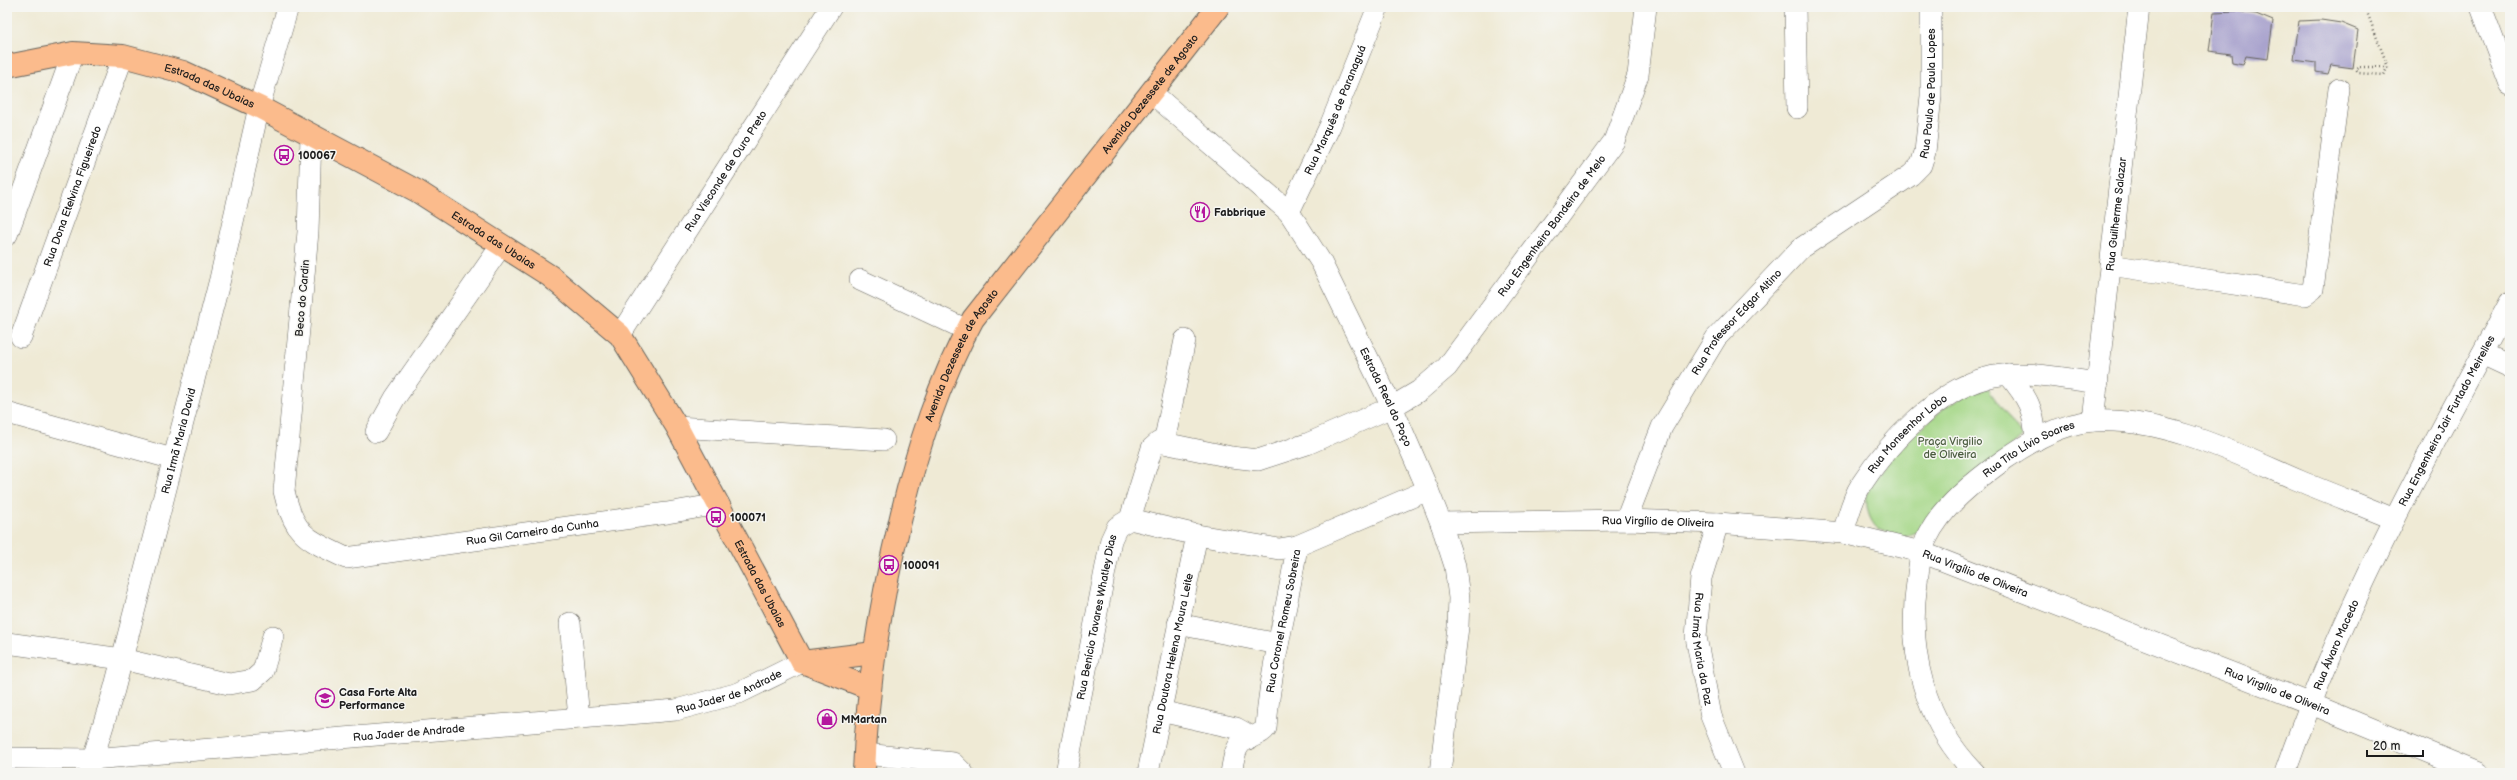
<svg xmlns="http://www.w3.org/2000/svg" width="2517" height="780" viewBox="0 0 2517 780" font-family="'Balsamiq Sans',sans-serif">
  <rect width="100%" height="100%" fill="#f6f6f2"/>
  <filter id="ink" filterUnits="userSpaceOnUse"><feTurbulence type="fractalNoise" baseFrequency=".025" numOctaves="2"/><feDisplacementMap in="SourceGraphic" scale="8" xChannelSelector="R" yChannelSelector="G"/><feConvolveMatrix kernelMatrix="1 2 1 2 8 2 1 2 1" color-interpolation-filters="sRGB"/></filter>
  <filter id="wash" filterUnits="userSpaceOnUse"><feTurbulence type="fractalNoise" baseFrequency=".012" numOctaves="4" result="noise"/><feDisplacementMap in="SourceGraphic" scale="16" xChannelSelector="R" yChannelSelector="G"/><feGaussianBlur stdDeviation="0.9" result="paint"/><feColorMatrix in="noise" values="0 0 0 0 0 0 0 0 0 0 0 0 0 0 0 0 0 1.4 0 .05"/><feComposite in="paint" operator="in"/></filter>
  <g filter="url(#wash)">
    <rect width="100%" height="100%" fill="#efead5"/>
    <path fill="#a5d787" stroke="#607a52" d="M1988 388 2022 436 1916 532 1903 538 1878 529C1869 521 1864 504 1868 492 1879 466 1935 412 1959 398 1968 393 1979 391 1988 388Z"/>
    <g id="blocks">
      <path fill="#a9a3cd" d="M2236 11 2256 14 2273 21 2268 59 2246 56 2243 65 2232 63 2231 54 2209 51 2214 12Z
        M2321 20 2341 23 2358 30 2353 68 2331 65 2328 74 2316 72V63L2294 60 2299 21Z"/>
    </g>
  </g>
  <g filter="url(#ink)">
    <use href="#blocks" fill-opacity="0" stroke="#66645d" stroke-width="1"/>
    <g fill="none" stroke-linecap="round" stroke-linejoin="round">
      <g stroke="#66645d" stroke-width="22">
        <g id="minor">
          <path d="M1795 7 1797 108"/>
          <path d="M2481 7 2510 84"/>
          <path id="s1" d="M1151 92 1289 212 1321 262 1392 407 1428 490 1441 523 1455 566 1459 598 1458 627 1440 773"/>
          <path id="s2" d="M311 136 308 232 284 491C294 536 307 539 346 558L667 513 719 504"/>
          <path id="s3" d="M1289 212 1330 126 1378 7"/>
          <path d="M7 235 73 53"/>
          <path d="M2110 265 2305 295 2313 289 2339 89"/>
          <path d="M860 280 967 330"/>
          <path id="s4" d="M620 335 831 7"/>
          <path id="s5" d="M21 337 123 56"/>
          <path d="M2482 354 2510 367"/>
          <path d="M2008 374C2028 398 2034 409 2036 440"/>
          <path d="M7 413 173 459"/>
          <path id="s6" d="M2093 421 2139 7"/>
          <path d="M677 427 884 440"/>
          <path d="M376 432 395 398 501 246"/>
          <path id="s7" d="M1164 443 1231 457 1258 460 1307 444 1392 407 1419 391 1447 367 1614 141 1638 75 1646 7"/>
          <path d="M1130 519 1197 535 1279 549 1297 546"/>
          <path id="s8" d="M1626 520 1662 427 1716 338 1800 249 1911 175 1921 165 1925 152 1931 96V7"/>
          <path id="s9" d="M1441 523 1626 520 1718 523 1843 533 1921 552 2309 703 2478 773"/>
          <path id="s10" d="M1718 523 1701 578 1696 637 1711 716 1734 773"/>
          <path id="s11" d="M1843 533C1848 517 1852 499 1861 485 1888 443 1937 391 1986 378 2018 368 2065 379 2098 383"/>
          <path d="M570 623 579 718"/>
          <path d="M1178 624 1278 644"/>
          <path d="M7 643 122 659 229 684 253 680 263 671 273 636"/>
          <path d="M1160 711 1236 728 1245 733 1249 739"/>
          <path d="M865 754 953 763 963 773"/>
          <path id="s12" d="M7 758 92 759 676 710 739 693 802 662"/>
          <path id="s13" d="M89 771 114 690 220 279 259 107 288 7"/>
          <path id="s14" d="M1066 773 1111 540 1117 527 1130 519 1152 448 1159 442 1164 443 1185 340"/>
          <path id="s15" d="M1148 773 1197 535"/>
          <path id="s16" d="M1231 773C1233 763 1234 750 1241 743 1249 736 1259 737 1266 728 1270 667 1288 607 1297 546L1428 490"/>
          <path id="s17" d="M1975 773C1924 721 1907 652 1917 582 1919 567 1920 553 1926 540 1941 507 1976 480 2005 459 2031 441 2062 423 2094 421 2165 417 2237 454 2300 481 2331 494 2363 506 2394 519"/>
          <path id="s18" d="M2285 773C2342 608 2427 455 2510 302"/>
        </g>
      </g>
      <g stroke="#66645d" stroke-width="24">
        <g id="major">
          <path id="s19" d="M7 66 73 53 123 56 183 72 259 107 417 191 550 276 620 335 677 427 802 662"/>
          <path d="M802 662 874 653"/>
          <path d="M805 663 869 688"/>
          <path id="s20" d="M864 773C867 684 880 603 901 517 918 446 938 383 973 319L1218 7"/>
        </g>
      </g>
      <path stroke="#66645d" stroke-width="2.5" stroke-dasharray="1 3" stroke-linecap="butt" d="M2365 7 2388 67
        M2360 67H2388L2383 75 2358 73 2356 70Z"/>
      <use href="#minor" stroke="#fff" stroke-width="21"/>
      <use href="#major" stroke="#fbbb8c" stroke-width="22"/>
    </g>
  </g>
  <defs>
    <g id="bus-ring" transform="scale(1)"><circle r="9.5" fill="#f6f6f2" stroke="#b5179e" stroke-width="1.5"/><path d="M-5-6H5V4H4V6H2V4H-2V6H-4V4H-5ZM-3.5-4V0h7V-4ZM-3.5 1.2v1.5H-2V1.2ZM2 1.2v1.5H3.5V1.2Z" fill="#b5179e"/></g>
    <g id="restaurant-ring" transform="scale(1)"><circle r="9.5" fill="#f6f6f2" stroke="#b5179e" stroke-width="1.5"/><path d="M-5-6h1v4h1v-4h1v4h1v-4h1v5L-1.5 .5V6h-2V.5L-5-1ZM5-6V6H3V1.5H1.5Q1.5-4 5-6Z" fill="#b5179e"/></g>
    <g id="university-ring" transform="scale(1)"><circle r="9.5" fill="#f6f6f2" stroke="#b5179e" stroke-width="1.5"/><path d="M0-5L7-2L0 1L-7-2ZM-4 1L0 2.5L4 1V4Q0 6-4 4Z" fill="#b5179e"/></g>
    <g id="shop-ring" transform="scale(1)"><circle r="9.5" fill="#f6f6f2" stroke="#b5179e" stroke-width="1.5"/><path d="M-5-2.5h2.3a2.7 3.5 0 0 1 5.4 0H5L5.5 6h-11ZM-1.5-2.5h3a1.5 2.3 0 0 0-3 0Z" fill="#b5179e"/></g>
  </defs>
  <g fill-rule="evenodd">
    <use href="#bus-ring" x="284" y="155"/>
    <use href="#restaurant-ring" x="1200" y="212"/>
    <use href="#bus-ring" x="716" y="517"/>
    <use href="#bus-ring" x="889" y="565"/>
    <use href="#university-ring" x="325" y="698"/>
    <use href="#shop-ring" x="827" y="719"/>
  </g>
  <g text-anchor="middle" stroke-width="3" stroke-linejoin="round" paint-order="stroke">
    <g font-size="11" fill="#1c1c1c" stroke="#f6f6f2">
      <text dy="4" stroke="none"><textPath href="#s19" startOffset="209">Estrada das Ubaias</textPath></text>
      <text dy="4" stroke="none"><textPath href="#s8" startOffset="546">Rua Paulo de Paula Lopes</textPath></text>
      <text dy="4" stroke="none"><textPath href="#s20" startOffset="757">Avenida Dezessete de Agosto</textPath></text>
      <text dy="4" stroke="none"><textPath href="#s3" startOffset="112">Rua Marquês de Paranaguá</textPath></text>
      <text dy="4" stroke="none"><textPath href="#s4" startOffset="195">Rua Visconde de Ouro Preto</textPath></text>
      <text dy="4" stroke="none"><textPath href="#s5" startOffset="150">Rua Dona Etelvina Figueiredo</textPath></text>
      <text dy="4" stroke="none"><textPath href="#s6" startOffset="208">Rua Guilherme Salazar</textPath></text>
      <text dy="4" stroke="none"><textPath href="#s7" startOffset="484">Rua Engenheiro Bandeira de Melo</textPath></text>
      <text dy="4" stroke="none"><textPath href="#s19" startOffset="533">Estrada das Ubaias</textPath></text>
      <text transform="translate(302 298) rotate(-85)" y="4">Beco do Cardin</text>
      <text dy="4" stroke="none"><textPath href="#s8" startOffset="229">Rua Professor Edgar Altino</textPath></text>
      <text dy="4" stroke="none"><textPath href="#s20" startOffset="433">Avenida Dezessete de Agosto</textPath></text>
      <text dy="4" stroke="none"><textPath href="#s1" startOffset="392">Estrada Real do Poço</textPath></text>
      <text dy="4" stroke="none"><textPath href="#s18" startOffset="388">Rua Engenheiro Jair Furtado Meirelles</textPath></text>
      <text dy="4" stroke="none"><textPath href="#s11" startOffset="121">Rua Monsenhor Lobo</textPath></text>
      <text dy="4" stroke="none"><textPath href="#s13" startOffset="342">Rua Irmã Maria David</textPath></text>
      <text dy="4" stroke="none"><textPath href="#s17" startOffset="390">Rua Tito Lívio Soares</textPath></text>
      <text dy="4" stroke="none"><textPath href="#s9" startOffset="217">Rua Virgílio de Oliveira</textPath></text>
      <text dy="4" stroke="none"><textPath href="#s2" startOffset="641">Rua Gil Carneiro da Cunha</textPath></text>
      <text dy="4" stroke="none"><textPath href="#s9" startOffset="541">Rua Virgílio de Oliveira</textPath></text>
      <text dy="4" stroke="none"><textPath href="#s19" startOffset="977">Estrada das Ubaias</textPath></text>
      <text dy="4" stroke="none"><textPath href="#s14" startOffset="159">Rua Benício Tavares Whatley Dias</textPath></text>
      <text dy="4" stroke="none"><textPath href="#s16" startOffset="170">Rua Coronel Romeu Sobreira</textPath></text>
      <text dy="4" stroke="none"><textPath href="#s18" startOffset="138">Rua Álvaro Macedo</textPath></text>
      <text dy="4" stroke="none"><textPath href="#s10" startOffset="129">Rua Irmã Maria da Paz</textPath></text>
      <text dy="4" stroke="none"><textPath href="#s15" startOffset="122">Rua Doutora Helena Moura Leite</textPath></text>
      <text dy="4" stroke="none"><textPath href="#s12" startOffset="727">Rua Jader de Andrade</textPath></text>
      <text dy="4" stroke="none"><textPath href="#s9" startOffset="865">Rua Virgílio de Oliveira</textPath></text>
      <text dy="4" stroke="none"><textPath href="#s12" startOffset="403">Rua Jader de Andrade</textPath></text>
    </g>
    <g font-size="11" font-weight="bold" fill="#1c1c1c" stroke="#f6f6f2" text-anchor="start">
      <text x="298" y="159">100067</text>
      <text x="1214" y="216">Fabbrique</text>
      <text x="730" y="521">100071</text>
      <text x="903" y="569">100091</text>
      <text x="339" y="696">Casa Forte Alta<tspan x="339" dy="13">Performance</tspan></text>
      <text x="841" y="723">MMartan</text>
    </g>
    <g font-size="11" fill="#4c5d41" stroke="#f6f6f2">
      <text x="1950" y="445">Praça Virgilio<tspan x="1950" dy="13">de Oliveira</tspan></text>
    </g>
  </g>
  <rect width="2517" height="780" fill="none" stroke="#f6f6f2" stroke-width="24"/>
  <path d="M2367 750v6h56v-6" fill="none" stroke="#1c1c1c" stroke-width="2"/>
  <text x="2373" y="750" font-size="12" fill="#1c1c1c" stroke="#f6f6f2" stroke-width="3" paint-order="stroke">20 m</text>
</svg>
